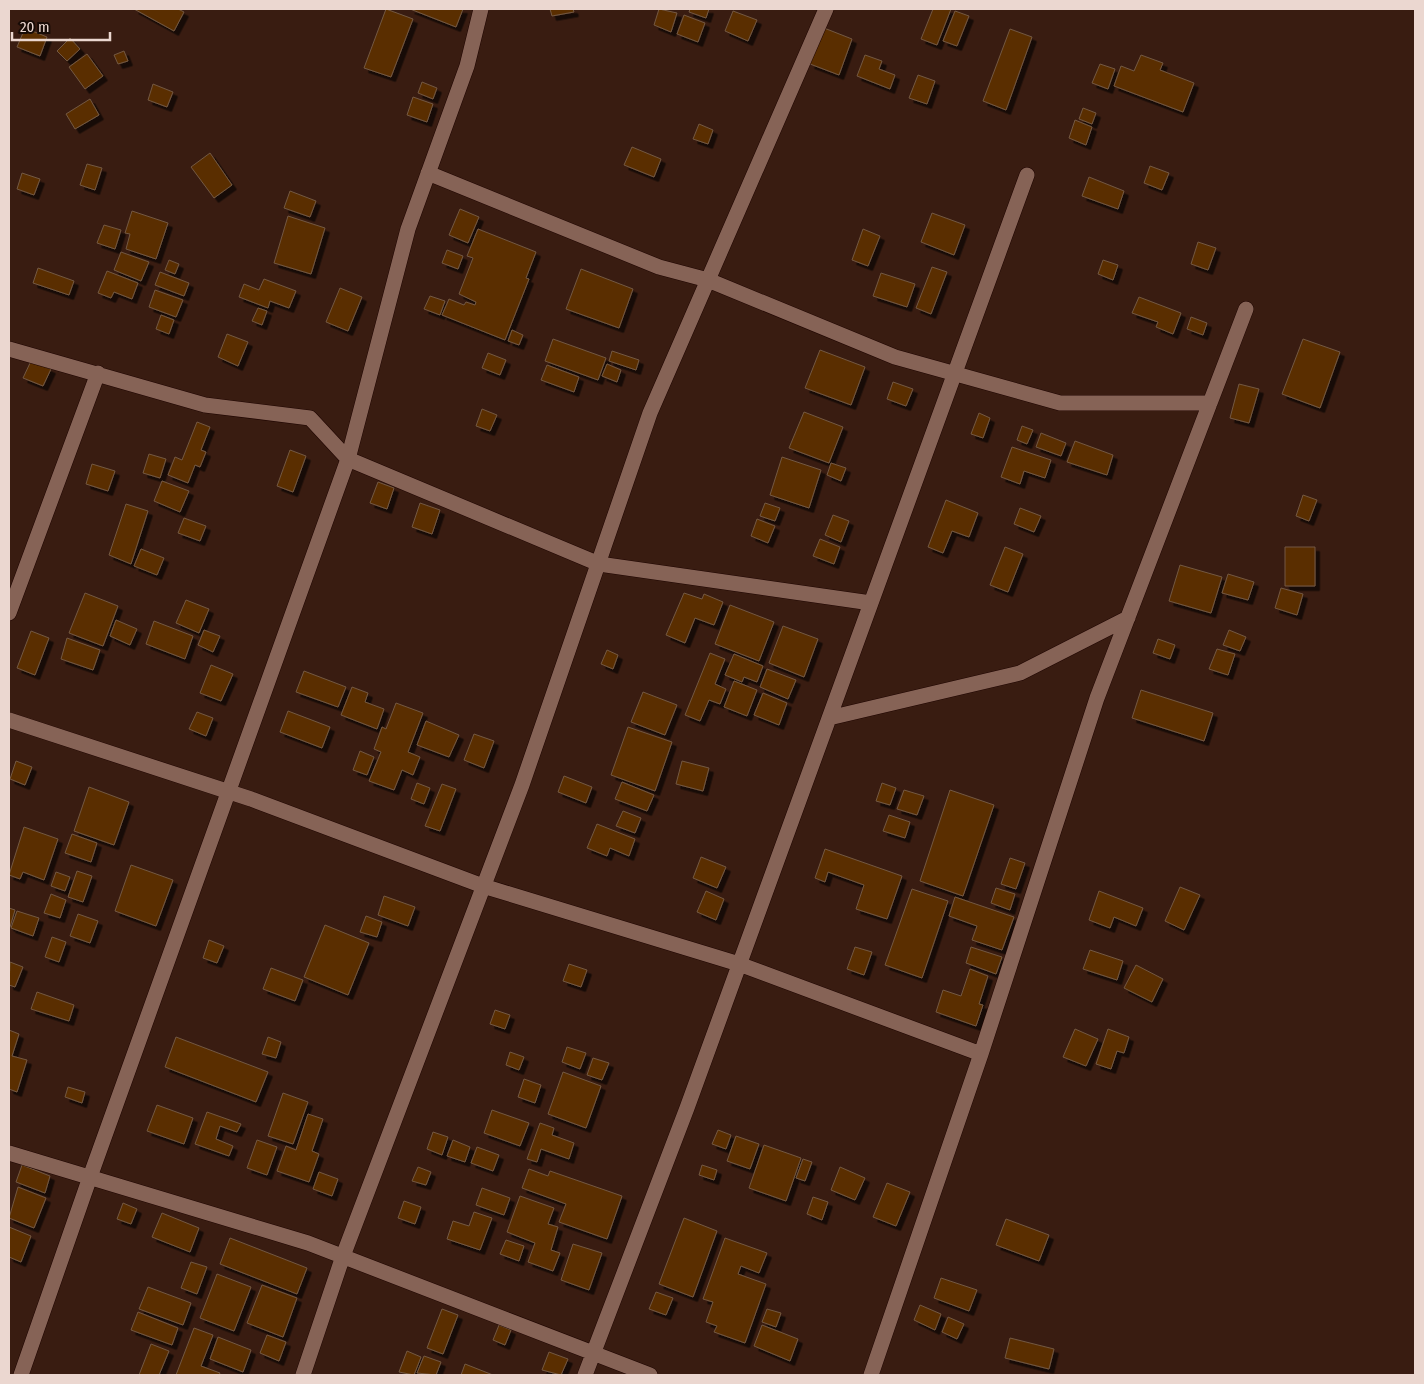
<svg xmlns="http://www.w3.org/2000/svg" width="1424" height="1384" viewBox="0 0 1424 1384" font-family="'Fira Sans Condensed',sans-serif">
  <defs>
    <filter id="shadow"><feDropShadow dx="4.5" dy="4.5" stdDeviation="0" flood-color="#0009"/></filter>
  </defs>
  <rect width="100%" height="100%" fill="#391c11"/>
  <path fill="#5a2f01" stroke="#735842" filter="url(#shadow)" d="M134 9H178L184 12 174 31Z
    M386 9 413 19 391 77 364 68Z
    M410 9H463L456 27Z
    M550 9H573L574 12 552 16Z
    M659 9 677 13 671 32 654 25Z
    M690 9H709L706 18 689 12Z
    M933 9H951L937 45 921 39Z
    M733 11 757 20 748 41 725 31Z
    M955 11 969 16 957 46 943 41Z
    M684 15 705 23 698 42 677 34Z
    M25 28 47 37 40 56 17 47Z
    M824 28 852 39 839 75 810 64Z
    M1010 29 1032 37 1006 110 983 101Z
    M70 38 80 49 67 61 57 51Z
    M124 51 128 61 118 64 114 55Z
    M87 54 103 76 85 89 69 67Z
    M865 55 882 61 879 69 895 75 890 89 857 76Z
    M1141 55 1163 63 1160 70 1194 83 1183 112 1114 86 1121 66 1134 71Z
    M1100 64 1115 69 1108 89 1092 83Z
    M918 75 935 81 927 104 909 98Z
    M422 82 437 88 433 99 418 93Z
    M153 84 173 92 167 107 148 100Z
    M413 97 433 104 427 122 407 115Z
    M90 99 99 115 75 129 66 114Z
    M1083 108 1096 113 1092 124 1079 119Z
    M1075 120 1092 127 1086 145 1069 138Z
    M699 124 713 130 708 144 693 139Z
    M632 147 661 159 654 177 624 165Z
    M210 153 232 185 214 198 191 167Z
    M87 164 102 168 95 190 80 185Z
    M1150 166 1169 173 1162 190 1144 183Z
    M22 173 40 179 34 195 17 189Z
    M1089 177 1124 191 1118 209 1082 196Z
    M290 191 316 201 310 217 284 208Z
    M460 209 479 217 468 243 449 235Z
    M132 211 168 223 156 259 126 249 130 234 125 233Z
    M932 213 965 225 954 255 921 242Z
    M288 216 325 228 311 274 274 263Z
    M104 225 121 230 115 249 97 243Z
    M478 229 536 252 526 278 529 279 505 340 442 315 449 299 464 305 466 302 475 305 476 302 459 294 473 258 467 256Z
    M863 229 880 236 868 266 852 260Z
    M1198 242 1216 248 1208 270 1191 264Z
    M447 250 463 256 458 269 442 263Z
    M121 252 149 262 141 281 114 270Z
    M169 260 179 264 175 274 165 270Z
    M1103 260 1118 265 1113 280 1098 274Z
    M932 267 947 272 931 314 916 308Z
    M38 268 74 281 69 295 33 283Z
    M581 269 633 289 619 328 566 309Z
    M107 271 138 283 132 299 114 292 111 298 98 293Z
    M160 272 189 283 184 296 155 285Z
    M881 273 915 284 907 307 873 296Z
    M264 279 296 291 289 308 270 301 268 308 239 297 244 284 259 290Z
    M340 288 362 297 348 331 326 322Z
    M155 290 183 300 176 317 149 307Z
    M430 296 445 301 440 315 424 309Z
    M1139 297 1181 313 1173 334 1156 327 1158 322 1132 313Z
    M258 308 267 311 262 325 252 321Z
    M161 315 174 320 169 334 156 329Z
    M1191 317 1207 323 1203 335 1187 329Z
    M512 330 523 335 519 345 508 341Z
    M227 334 248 342 238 366 218 357Z
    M553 339 606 358 598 380 545 361Z
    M1303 339 1340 352 1320 408 1282 394Z
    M820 350 865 367 851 405 805 388Z
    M612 351 639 360 636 370 609 361Z
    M488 353 506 360 500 375 482 368Z
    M31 361 51 369 43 386 23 378Z
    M607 364 621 370 617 382 602 376Z
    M547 365 579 377 574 392 541 380Z
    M893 382 913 389 906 406 887 399Z
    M1239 384 1259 389 1249 423 1230 418Z
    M482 409 497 415 490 431 476 426Z
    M804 412 843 427 829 463 789 448Z
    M979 413 990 418 983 438 971 434Z
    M197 422 210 427 201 450 206 452 200 467 195 465 188 483 168 475 175 457 182 460Z
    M1022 426 1033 430 1027 444 1017 440Z
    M1041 433 1066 443 1061 456 1036 447Z
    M1075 441 1113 455 1107 475 1067 462Z
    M1012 447 1051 460 1045 478 1024 471 1020 484 1001 477Z
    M290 450 306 456 293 492 277 486Z
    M149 454 166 459 160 478 143 473Z
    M782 457 821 470 809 508 770 495Z
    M831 463 846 468 841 481 827 475Z
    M92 464 115 471 108 491 86 484Z
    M162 481 189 491 180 512 154 501Z
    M378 482 394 488 387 509 370 503Z
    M1303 495 1317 500 1309 521 1296 516Z
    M946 500 978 513 969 537 952 531 943 553 928 547Z
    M420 503 440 510 432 534 412 527Z
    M765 503 780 508 775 521 760 516Z
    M126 504 148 511 131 564 109 555Z
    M1020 508 1041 516 1034 532 1014 524Z
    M833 515 849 521 841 542 825 535Z
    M184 518 206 526 200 541 178 533Z
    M757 519 775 526 768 543 751 536Z
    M820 539 840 547 834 564 813 556Z
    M1005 547 1023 554 1008 592 990 585Z
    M1285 547H1315V586H1285Z
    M141 549 164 558 157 575 134 566Z
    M1180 565 1222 577 1211 613 1169 601Z
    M1228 574 1254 582 1248 600 1222 593Z
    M1281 588 1303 594 1297 615 1275 608Z
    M85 593 118 606 103 646 69 633Z
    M684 593 702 599 704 594 723 602 714 625 695 618 685 643 666 635Z
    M186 600 209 609 199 633 176 623Z
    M730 605 774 622 759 661 715 644Z
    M116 620 137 629 130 645 110 636Z
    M154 621 193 636 185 659 146 644Z
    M783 626 818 639 804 677 769 663Z
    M204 630 220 636 213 652 198 645Z
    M1229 630 1246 637 1240 651 1223 645Z
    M31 631 49 638 35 675 17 668Z
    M67 638 100 650 93 670 61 659Z
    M1158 639 1175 645 1170 659 1153 653Z
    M1217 649 1235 654 1228 675 1209 669Z
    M607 650 618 655 613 669 601 664Z
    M710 653 725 659 715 684 726 689 720 704 709 700 700 721 685 715Z
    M734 654 763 666 757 682 744 677 742 682 725 675Z
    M211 665 233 674 221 701 200 693Z
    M767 669 796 680 788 699 760 687Z
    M304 671 346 687 338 707 296 692Z
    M734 681 757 690 747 716 724 707Z
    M352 687 368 693 365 702 384 709 377 729 341 715Z
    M1141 690 1213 713 1204 741 1132 718Z
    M643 692 677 705 665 735 631 722Z
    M763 693 787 703 779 725 754 715Z
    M396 703 423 713 408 752 420 757 413 775 402 770 394 790 369 781 381 752 374 749 382 727 386 729Z
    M288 711 330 727 322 748 280 732Z
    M197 712 213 718 206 736 189 729Z
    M426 721 459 735 449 757 417 745Z
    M628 727 672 742 655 791 611 775Z
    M474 734 494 741 484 768 464 760Z
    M360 751 374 757 367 775 353 770Z
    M16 761 32 767 25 785 10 779Z
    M682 761 709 768 703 791 676 784Z
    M564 776 592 787 586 803 558 792Z
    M622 782 654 795 647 811 615 799Z
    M417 783 430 788 424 804 411 799Z
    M882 783 896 788 890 805 876 801Z
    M442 784 456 789 440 831 425 826Z
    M89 787 129 802 114 845 74 831Z
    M904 790 924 796 917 815 897 809Z
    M950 790 994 805 963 896 920 881Z
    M623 811 641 818 635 833 616 826Z
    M889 815 910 822 905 838 883 831Z
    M597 824 635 839 629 856 610 848 607 856 587 848Z
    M24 827 58 839 44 880 23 872 20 879 9 875Z
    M72 834 97 843 91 862 65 853Z
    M825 849 902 876 887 919 856 909 864 885 828 872 825 882 815 878Z
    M701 857 726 867 717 888 693 878Z
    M1010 858 1025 863 1016 889 1001 884Z
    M131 865 173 880 156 926 115 911Z
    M77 871 92 876 83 902 68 897Z
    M56 872 70 877 65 891 51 886Z
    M1180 887 1200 895 1184 930 1165 921Z
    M996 888 1015 894 1010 910 991 903Z
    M912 889 948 901 922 978 885 965Z
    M706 891 724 899 716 920 697 912Z
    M1099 891 1143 908 1136 926 1114 917 1110 928 1089 920Z
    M51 894 66 900 60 918 44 913Z
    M384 896 415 907 408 926 378 915Z
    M955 897 1014 917 1002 950 972 940 977 926 949 916Z
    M9 908 15 910 10 927 9 926Z
    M17 911 39 918 33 936 11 928Z
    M78 914 98 921 90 943 70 936Z
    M366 916 382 922 377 937 360 932Z
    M325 925 369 943 348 995 304 977Z
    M52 937 66 942 59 962 45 957Z
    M209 940 224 946 217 963 203 958Z
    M855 947 872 952 864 975 847 969Z
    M971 947 1002 957 996 974 966 963Z
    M1090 950 1123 961 1117 980 1083 969Z
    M10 962 23 967 15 987 9 985Z
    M569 964 587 970 581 987 563 981Z
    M1136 965 1163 979 1152 1002 1124 988Z
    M271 968 303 980 295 1001 263 989Z
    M970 969 988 976 979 1004 983 1005 976 1026 936 1012 943 990 961 996Z
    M37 992 74 1005 69 1021 31 1009Z
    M495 1010 510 1015 505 1029 490 1024Z
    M1075 1029 1098 1039 1086 1066 1063 1057Z
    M1108 1029 1129 1037 1124 1053 1117 1051 1111 1069 1096 1064Z
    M9 1030 19 1034 12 1056 27 1060 17 1092 9 1089Z
    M176 1037 268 1072 256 1102 165 1067Z
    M268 1037 281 1042 276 1058 262 1054Z
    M567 1047 586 1053 580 1069 562 1062Z
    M510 1052 524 1057 519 1070 506 1065Z
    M593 1058 609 1063 602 1080 587 1075Z
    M563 1072 601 1086 586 1128 548 1114Z
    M524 1079 541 1085 535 1103 518 1097Z
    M68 1087 85 1092 82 1103 65 1097Z
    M283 1093 308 1102 293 1144 268 1136Z
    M157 1105 193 1118 184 1144 147 1131Z
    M492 1110 529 1123 520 1146 484 1133Z
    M207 1112 241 1124 237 1132 220 1126 216 1139 233 1146 229 1156 195 1144Z
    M308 1114 323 1119 312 1151 319 1154 309 1182 277 1171 286 1146 296 1150Z
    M540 1123 554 1128 552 1135 574 1143 569 1159 541 1149 537 1162 527 1159Z
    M718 1130 731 1135 726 1149 712 1144Z
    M433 1132 448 1137 442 1155 427 1149Z
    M736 1136 759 1144 750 1169 727 1161Z
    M257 1140 277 1147 267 1175 247 1168Z
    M453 1140 470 1147 465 1162 447 1156Z
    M764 1145 801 1158 786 1201 749 1188Z
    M477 1147 499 1155 493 1171 471 1163Z
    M803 1159 812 1162 805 1181 796 1178Z
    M22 1165 50 1176 45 1193 16 1182Z
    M702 1165 717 1170 714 1180 699 1175Z
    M418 1167 431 1172 426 1185 412 1181Z
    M840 1167 865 1178 855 1200 831 1190Z
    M529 1169 548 1176 550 1171 622 1196 607 1239 559 1222 566 1204 522 1188Z
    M319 1172 338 1179 332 1196 313 1189Z
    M887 1183 910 1192 896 1226 873 1217Z
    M18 1187 46 1198 34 1228 9 1218Z
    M482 1188 510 1198 504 1215 476 1205Z
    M520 1196 554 1208 548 1224 558 1227 551 1250 560 1253 553 1271 528 1262 535 1243 507 1232Z
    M813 1197 828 1202 822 1220 807 1214Z
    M404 1201 421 1207 415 1224 398 1218Z
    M123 1203 137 1209 131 1224 117 1219Z
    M474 1212 492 1218 480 1250 447 1239 453 1221 469 1226Z
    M162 1213 199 1228 190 1252 152 1237Z
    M684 1218 717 1231 693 1297 659 1284Z
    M1006 1219 1049 1235 1039 1261 996 1245Z
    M9 1227 31 1236 21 1262 9 1257Z
    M230 1238 307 1268 297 1294 220 1264Z
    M725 1238 767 1253 759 1273 741 1266 738 1274 766 1284 745 1343 714 1332 717 1326 706 1322 713 1302 703 1299Z
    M506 1240 524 1246 519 1261 500 1254Z
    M573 1244 602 1253 589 1290 561 1280Z
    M191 1262 207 1267 197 1294 181 1288Z
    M217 1274 251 1287 234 1331 200 1318Z
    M941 1278 977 1290 969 1311 934 1298Z
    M262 1285 297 1298 283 1337 247 1323Z
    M148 1287 191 1303 183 1325 139 1309Z
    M656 1292 673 1298 666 1315 649 1309Z
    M920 1305 941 1314 935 1330 914 1320Z
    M442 1309 458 1315 443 1354 427 1348Z
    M767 1309 781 1313 776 1327 762 1322Z
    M138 1312 178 1328 172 1345 131 1330Z
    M948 1317 964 1324 957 1339 942 1332Z
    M499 1325 511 1330 505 1345 493 1340Z
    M762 1325 798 1339 790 1361 754 1346Z
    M194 1328 213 1335 201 1366 220 1373 219 1375H176Z
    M267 1335 286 1342 279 1361 260 1353Z
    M218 1337 251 1350 243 1372 210 1359Z
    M1010 1338 1054 1349 1049 1369 1005 1358Z
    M151 1344 169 1351 159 1375H139Z
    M407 1351 421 1357 414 1375 399 1372Z
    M549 1352 568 1359 561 1375 542 1370Z
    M424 1356 441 1362 436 1375 417 1373Z
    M465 1364 493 1375H461Z"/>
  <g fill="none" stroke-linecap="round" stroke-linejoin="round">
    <g stroke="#1f0500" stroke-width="16">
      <path id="street" d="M428 173 659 267 708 280 895 357 1060 403H1210
        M9 349 205 405 310 418 348 459 599 564 871 603
        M9 613 98 373
        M829 718 1020 673 1128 618
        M9 720 251 799 483 886 739 964 981 1054
        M9 1153 308 1243 650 1375
        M21 1375 90 1177 348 459 408 229 467 66 481 9
        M303 1375 343 1256 522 785 650 413 826 9
        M585 1375 687 1108 1027 175
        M871 1375 981 1054 1097 698 1246 309"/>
    </g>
    <use href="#street" stroke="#866356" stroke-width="15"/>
  </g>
  <rect width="1424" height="1384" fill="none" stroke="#ebd7d0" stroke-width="20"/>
  <path d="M12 32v8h98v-8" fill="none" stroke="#ebd7d0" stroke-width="2.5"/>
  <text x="20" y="32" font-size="15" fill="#ebd7d0" stroke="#170b06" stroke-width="4" paint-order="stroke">20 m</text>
</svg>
